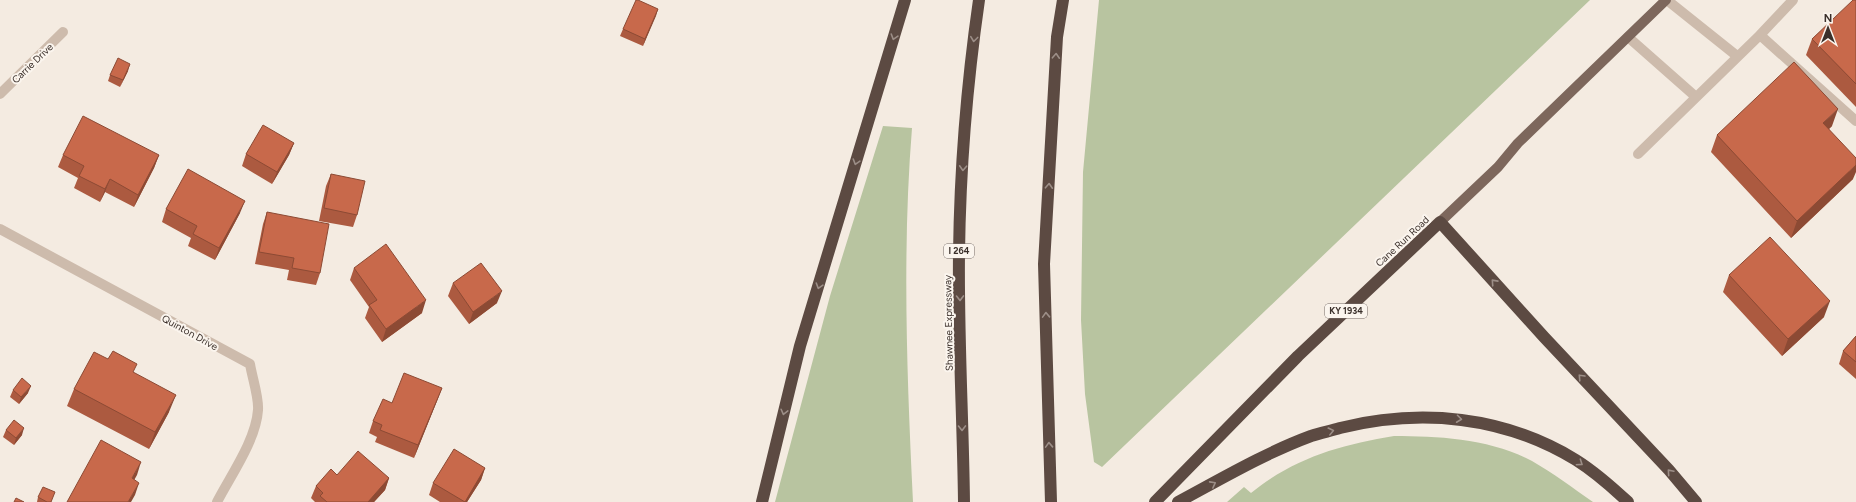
<svg xmlns="http://www.w3.org/2000/svg" width="1856" height="502" viewBox="0 0 1856 502" font-family="Figtree,sans-serif">
  <rect width="100%" height="100%" fill="#f4ebe1"/>
  <path fill="#b8c4a0" d="M1099 0H1590L1102 467 1094 462 1085 394 1081 320 1083 172Z
    M883 126 912 128C902 252 907 378 913 502H775L830 296Z
    M1394 436C1439 436 1491 439 1532 461 1553 473 1573 488 1593 502H1227L1244 487 1251 493C1294 458 1340 445 1394 436Z"/>
  <g fill="none" stroke-linecap="round" stroke-linejoin="round">
    <path stroke="#cdbbac" stroke-width="10" d="M1667 0 1737 56
      M1760 35 1793 0
      M1628 37 1696 97
      M0 94 63 32
      M1638 154 1760 35 1856 121
      M0 229 250 364C252 377 259 397 258 410 256 440 231 475 217 502"/>
    <path stroke="#7d675c" stroke-width="10" d="M1440 222 1498 167 1518 143 1666 0"/>
    <path stroke="#5c4a42" stroke-width="12" d="M762 502 800 346 905 0
      M964 502C963 419 958 336 959 254 960 169 967 83 979 0
      M1051 502 1044 264 1057 37 1063 0
      M1155 502 1298 356 1440 222 1544 337 1669 470 1696 502
      M1178 502C1221 479 1265 453 1311 436 1320 433 1330 431 1340 428 1421 408 1504 416 1576 460 1595 472 1612 487 1628 502"/>
  </g>
  <path fill="#ac5a40" d="M1856 0V107L1806 55 1812 39Z
    M658 9 643 46 620 36 623 29Z
    M128 71 120 87 108 81 110 75Z
    M1832 126 1829 129 1853 179 1791 238 1711 152 1717 135Z
    M294 143 289 155 272 184 242 166 246 154Z
    M63 155H159L154 168 134 207 105 192 100 202 74 188 78 178 58 167Z
    M331 174 357 215 353 227 319 221 326 186Z
    M166 209 240 213 215 260 188 246 191 238 162 222Z
    M267 212 320 273 316 285 287 280 289 270 255 264 263 224Z
    M354 268 422 313 382 342 365 318 369 307 350 280Z
    M1729 275 1824 317 1782 356 1723 292Z
    M453 283 497 303 469 324 448 296Z
    M1856 336V379L1839 364 1843 351Z
    M133 372 169 412 149 449 67 406 74 389Z
    M442 388 414 458 375 442 377 437 369 433 373 421 392 403Z
    M13 390 28 393 19 404 10 397Z
    M6 430 22 435 14 445 3 437Z
    M485 468 481 480 467 502H440L429 495 433 483Z
    M337 475 389 478 385 490 374 502H315L311 498 316 486Z
    M38 497 52 502H37Z"/>
  <path fill="#8c4a34" d="M658 9 656 16 643 46 645 39Z
    M130 64 128 71 120 87 123 80Z
    M1838 109 1832 126 1817 140 1823 123Z
    M294 143 289 155 272 184 277 172Z
    M159 155 154 168 134 207 138 195Z
    M1856 165V172L1853 179 1791 238 1797 221Z
    M110 179 105 192 100 202 105 189Z
    M245 201 240 213 215 260 219 248Z
    M502 291 497 303 469 324 473 312Z
    M426 300 422 313 382 342 386 329Z
    M1830 301 1824 317 1782 356 1788 339Z
    M31 386 28 393 19 404 21 397Z
    M442 388 437 401 414 458 418 445Z
    M176 395 169 412 149 449 155 432Z
    M24 428 22 435 14 445 16 438Z
    M141 462 137 475 128 491 132 478Z
    M485 468 481 480 467 502H465Z
    M389 478 385 490 374 502H368Z
    M139 483 135 495 131 502H128Z"/>
  <path fill="#c8694b" stroke="#8c4a34" d="M636 0H638L658 9 645 39 623 29Z
    M1853 0H1856V84L1812 39Z
    M118 58 130 64 123 80 110 75Z
    M1794 62 1838 109 1823 123 1856 158V165L1797 221 1717 135Z
    M83 116 159 155 138 195 110 179 105 189 79 176 84 166 63 155Z
    M263 125 294 143 277 172 246 154Z
    M188 169 245 201 219 248 193 234 197 226 166 209Z
    M331 174 365 181 357 215 324 208Z
    M267 212 329 224 320 273 292 268 294 258 259 252Z
    M1770 237 1830 301 1788 339 1729 275Z
    M386 244 426 300 386 329 369 305 377 300 354 268Z
    M481 263 502 291 473 312 453 283Z
    M1856 336V362L1843 351Z
    M113 351 137 364 133 372 176 395 155 432 74 389 94 352 108 359Z
    M404 373 442 388 418 445 380 430 382 425 373 421 383 399 392 403Z
    M22 378 31 386 21 397 13 390Z
    M14 420 24 428 16 438 6 430Z
    M101 440 141 462 132 478 139 483 128 502H67Z
    M454 449 485 468 465 502 433 483Z
    M358 451 389 478 368 502H327L320 496 323 493 316 486 331 469 337 475Z
    M43 487 55 492 51 502H47L38 497Z
    M16 498 24 502H14Z"/>
  <defs><path id="oneway-chevron" d="M-2-3.5L2.5 0L-2 3.5" fill="none" stroke-width="1.6" stroke-linecap="round" stroke-linejoin="round"/></defs>
  <g stroke="#9c8e87">
    <use href="#oneway-chevron" transform="translate(894 37) rotate(107)"/>
    <use href="#oneway-chevron" transform="translate(974 39) rotate(97)"/>
    <use href="#oneway-chevron" transform="translate(1056 56) rotate(-87)"/>
    <use href="#oneway-chevron" transform="translate(856 162) rotate(107)"/>
    <use href="#oneway-chevron" transform="translate(963 168) rotate(93)"/>
    <use href="#oneway-chevron" transform="translate(1049 186) rotate(-87)"/>
    <use href="#oneway-chevron" transform="translate(1494 282) rotate(-132)"/>
    <use href="#oneway-chevron" transform="translate(819 286) rotate(107)"/>
    <use href="#oneway-chevron" transform="translate(960 298) rotate(89)"/>
    <use href="#oneway-chevron" transform="translate(1046 315) rotate(-92)"/>
    <use href="#oneway-chevron" transform="translate(1581 377) rotate(-133)"/>
    <use href="#oneway-chevron" transform="translate(784 412) rotate(104)"/>
    <use href="#oneway-chevron" transform="translate(1459 419) rotate(7)"/>
    <use href="#oneway-chevron" transform="translate(962 428) rotate(89)"/>
    <use href="#oneway-chevron" transform="translate(1331 431) rotate(-14)"/>
    <use href="#oneway-chevron" transform="translate(1049 445) rotate(-92)"/>
    <use href="#oneway-chevron" transform="translate(1580 463) rotate(34)"/>
    <use href="#oneway-chevron" transform="translate(1670 472) rotate(-131)"/>
    <use href="#oneway-chevron" transform="translate(1213 484) rotate(-28)"/>
  </g>
  <g text-anchor="middle" stroke-width="4" stroke-linejoin="round" paint-order="stroke">
    <g fill="#fbf5ee" stroke="#756b66" stroke-width="1">
      <rect x="944" y="244" width="30" height="14" rx="3"/>
      <rect x="1325" y="304" width="42" height="14" rx="3"/>
    </g>
    <g font-size="9" font-weight="bold" fill="#3b302b">
      <text x="959" y="254">I 264</text>
      <text x="1346" y="314">KY 1934</text>
    </g>
    <g font-size="10" fill="#3b302b" stroke="#fbf5ee">
      <text transform="translate(32 63) rotate(-44)" y="4">Carrie Drive</text>
      <text transform="translate(1402 241) rotate(-43)" y="4">Cane Run Road</text>
      <text transform="translate(948 323) rotate(-91)" y="4">Shawnee Expressway</text>
      <text transform="translate(190 332) rotate(29)" y="4">Quinton Drive</text>
    </g>
  </g>
  <g transform="translate(1828 28)" stroke="#fbf5ee" stroke-width="3" paint-order="stroke">
  <path d="M0-3L7 15L0 10L-7 15Z" fill="#3b302b"/>
  <text y="-6" font-size="11" font-weight="bold" text-anchor="middle" fill="#3b302b">N</text>
  </g>
</svg>
